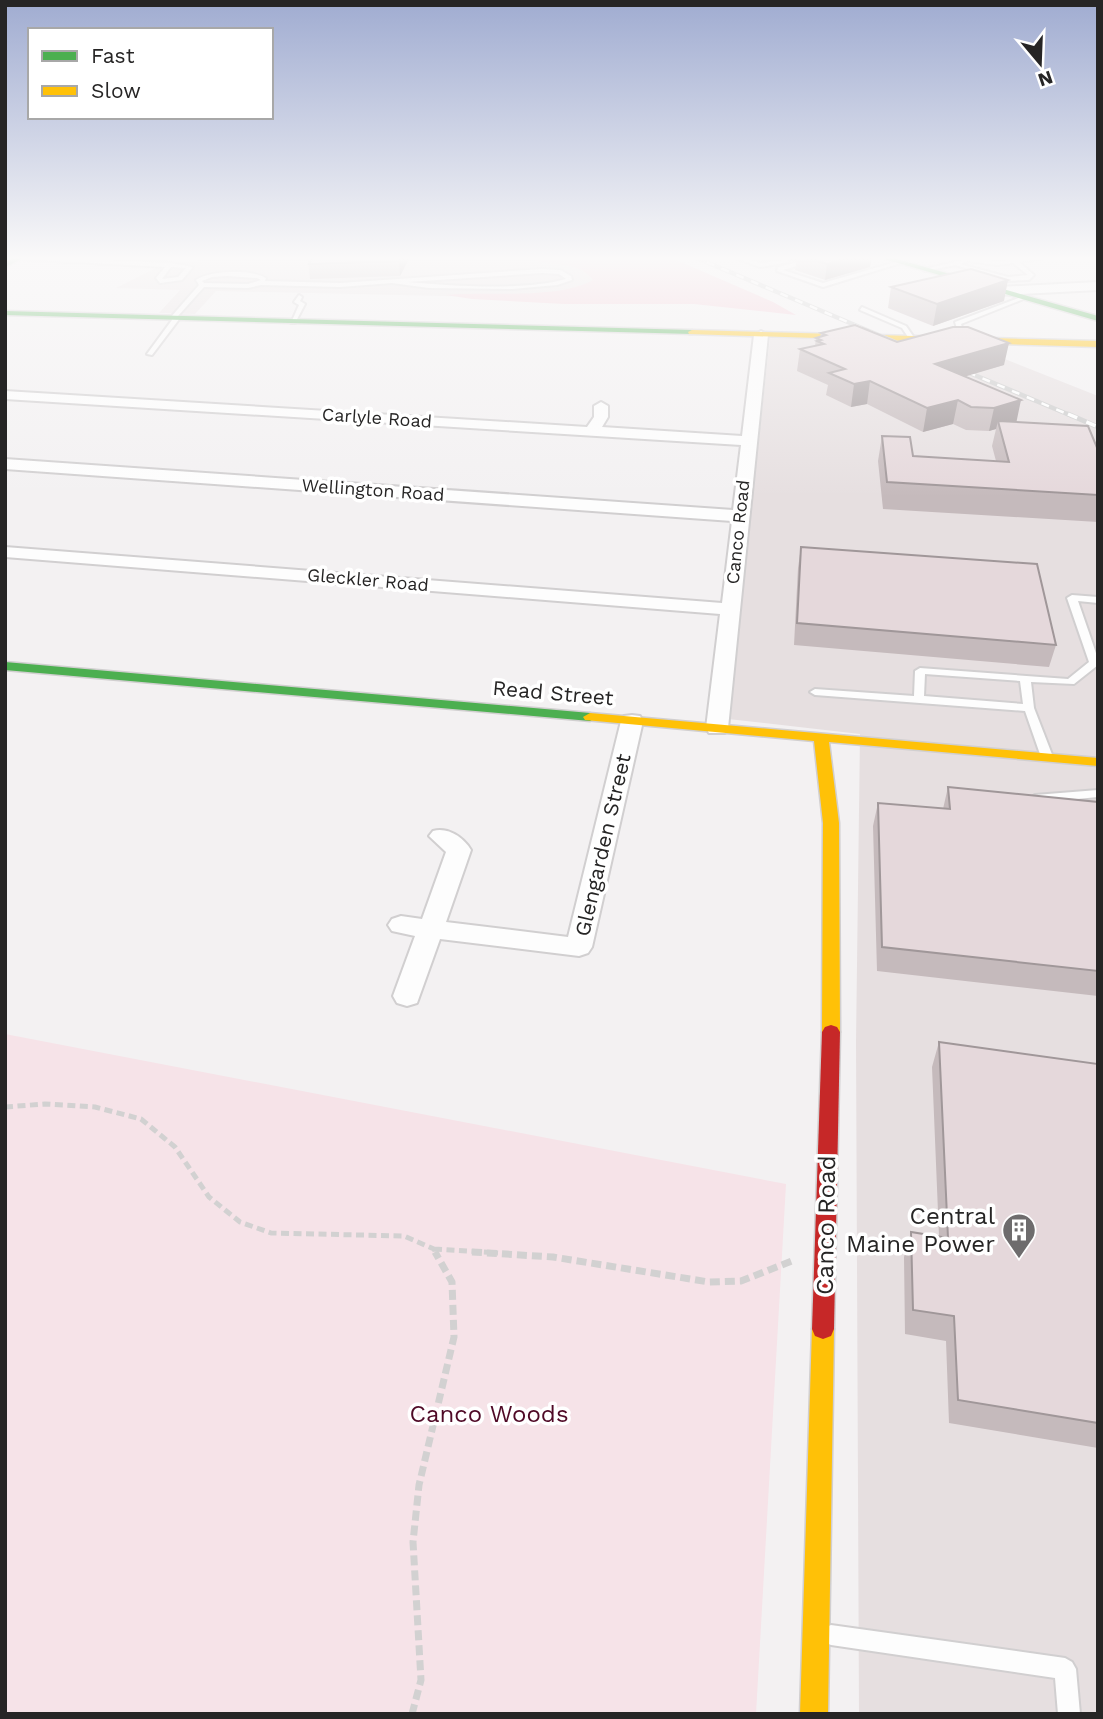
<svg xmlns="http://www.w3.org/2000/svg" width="1103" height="1719" viewBox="0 0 1103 1719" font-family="'Work Sans',sans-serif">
  <rect width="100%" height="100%" fill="#f3f1f2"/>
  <path fill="#e6dfe0" d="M34 256 196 262 203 256H654L760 303 216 291 195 314 159 313 180 290 116 288 158 267 22 262Z
    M770 338 967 344 1098 396V1714H859L856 1042 860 734 728 719Z"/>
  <path fill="#f6e3e8" d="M5 1034 786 1184 756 1714H5Z"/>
  <path fill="#f3c6d2" d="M525 256H667L773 302 796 315 694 304H564L472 299 446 295C488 291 558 300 593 280 579 259 545 268 525 256Z"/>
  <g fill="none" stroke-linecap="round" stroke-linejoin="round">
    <g stroke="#d1cfd0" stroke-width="4">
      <path id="lane" d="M19 256 170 263 193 267 182 280 160 283 156 278 165 267 17 259ZM171 267 186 268 178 277 162 279Z
        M730 256H739L760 263 786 260 789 262 760 267Z
        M821 256H831L783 270 823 283 899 261 904 262 823 287 777 271 778 267Z
        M944 256H960L997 261 1058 256 1019 262 1034 275 1029 280 1008 281 955 265 925 271V269L963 260ZM968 261 997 265 1013 263 1028 275 1008 277 960 264Z
        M542 269 560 270 571 276 572 280 557 285 512 289 429 288 392 283 340 287 261 285 248 288 204 287 178 316 180 318 152 355 147 354 172 320 171 317 199 285 196 280C212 270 249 269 266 278L265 281 340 283ZM542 273 559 274 566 279C524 291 451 286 407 282ZM227 276 257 278 261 280 248 284 204 283 202 281 212 277Z
        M299 295 302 297 300 301 305 304 295 323H291L299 305 294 302Z
        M1021 297 1026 298 961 324 966 340 961 341 955 322Z
        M862 307 906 326 915 339 910 340 902 328 860 310Z
        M1072 595 1098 597V603L1078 601 1098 659V665L1074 684 1031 682 1034 708 1053 757 1051 759H1043L1041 757 1025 711 815 695 810 692 815 689 914 696 915 671 920 668 1068 679 1089 662 1067 598ZM925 674 1020 681 1023 704 924 696Z
        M1098 790V797L1035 803 1029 799 1035 795Z
        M831 1625 1065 1658 1072 1662 1076 1669 1080 1714H1058L1055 1678 831 1645 824 1642 821 1635 824 1628Z"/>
    </g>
    <g stroke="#d1cfd0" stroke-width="4">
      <path id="street" d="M1098 282V290L999 295 993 291 999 287Z
        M761 331 768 335 728 728 725 733H709L706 728 720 614 5 557V547L722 603 732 521 5 469V459L733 510 741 445 5 399V391L587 427 594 417V406L601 402 608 406V417L602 427 742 436 754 335Z
        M632 715 640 716 643 721 592 947 588 953 579 956 440 939 417 1003 407 1006 397 1003 393 996 415 936 392 931 388 925 392 919 401 916 422 919 446 852 429 836 433 831C448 827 463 837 471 850L446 922 568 937 621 721 624 716Z"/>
    </g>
    <g stroke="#d1cfd0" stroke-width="3">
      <path id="fast" d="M18 256H28L5 267V262Z
        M874 256H886L1098 316V321Z
        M5 311 692 330 696 332 692 334 5 315Z
        M5 662 590 713 597 717 590 721 5 670Z"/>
    </g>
    <g stroke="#d1cfd0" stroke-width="3">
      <path id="slow" d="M692 330 1098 341V347L689 334 688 332Z
        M590 713 1098 758V766L829 742 839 823 840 1032 837 1037 831 1039 825 1037 822 1032 823 823 814 741 585 720 583 717Z
        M823 1319 831 1322 834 1329 828 1714H800L812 1329 815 1322Z"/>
    </g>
    <g stroke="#d1cfd0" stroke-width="3">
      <path id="jam" d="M831 1025 837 1027 840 1032 834 1329 831 1336 823 1339 815 1336 812 1329 822 1032 825 1027Z"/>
    </g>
    <path stroke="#d2d1d1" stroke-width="5" stroke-dasharray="8 4.5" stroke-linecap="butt" d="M5 1107 45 1104 95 1107 141 1119 175 1147 209 1197 240 1222 271 1233 404 1236 434 1249 436 1253
      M434 1249 498 1253"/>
    <path stroke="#d2d1d1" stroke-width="7" stroke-dasharray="10 5" stroke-linecap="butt" d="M472 1252 553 1257 709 1282 741 1281 792 1261
      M412 1714 421 1680 413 1542 419 1485 454 1337 452 1282 435 1252"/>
    <use href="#lane" fill="#fdfdfd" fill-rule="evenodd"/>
    <use href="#street" fill="#fdfdfd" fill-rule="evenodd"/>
    <use href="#fast" fill="#4caf50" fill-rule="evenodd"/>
    <use href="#slow" fill="#ffc107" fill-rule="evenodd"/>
    <use href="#jam" fill="#c62828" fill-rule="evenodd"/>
    <g stroke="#cacaca" stroke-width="4.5">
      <path id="rail-far1" d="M692 256 895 342
        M953 366 1072 416"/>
    </g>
    <g stroke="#cacaca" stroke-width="5">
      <path id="rail" d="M1068 414 1098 427"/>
    </g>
    <use href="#rail-far1" stroke="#fff" stroke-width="2.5" stroke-dasharray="8" stroke-linecap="butt"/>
    <use href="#rail" stroke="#fff" stroke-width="3.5" stroke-dasharray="10" stroke-linecap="butt"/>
  </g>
  <path fill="#c5babc" d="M244 256H408L409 259 400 276 310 279 308 260H245Z
    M777 256H872L870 267 825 280 795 270 797 260 791 261Z
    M891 287 1004 301 933 326 888 308Z
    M821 333 897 342 1004 365 964 376 1016 422 1098 450V522L883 509 878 461 882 436 913 456 996 461 992 446 996 429 989 431 966 430 953 424 923 432 867 404 851 407 826 395 828 385 797 371 800 349 815 346 816 338 820 337Z
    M801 547 1056 645 1049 667 794 645 798 568Z
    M948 787 1098 802V996L877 971 873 826 878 803 943 809Z
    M939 1042 1098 1064V1448L949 1423 946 1341 905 1334 904 1257 911 1232 939 1236 932 1067Z"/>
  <path fill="#a09799" d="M401 256H408L409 259 400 276 399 261Z
    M792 256H797V260L791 261Z
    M855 256H872L870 267 825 280 827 264Z
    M1008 280 1004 301 933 326 937 304Z
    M1009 343 1004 365 930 387 935 364Z
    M870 381 867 404 851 407 854 384Z
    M958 400 953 424 923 432 927 408Z
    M1021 400 1016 424 998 421 996 429 989 431 994 408Z"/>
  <path fill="#e5d8db" stroke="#a09799" stroke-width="2" d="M313 256H401L399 261 309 264Z
    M801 256H855L827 264Z
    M971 269 1008 280 937 304 891 287Z
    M855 325 897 342 953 327H968L1009 343 935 364 1021 400 994 408 971 407 958 400 927 408 870 381 854 384 829 373 845 369 800 349 824 344 817 341 821 340 816 338 826 335 821 333Z
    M998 421 1088 426 1098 450V495L887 482 882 436 910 437 913 456 1009 462Z
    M801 547 1037 564 1056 645 797 623Z
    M948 787 1098 802V971L882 947 878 803 950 809Z
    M939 1042 1098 1064V1423L958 1400 954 1316 913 1310 911 1232 948 1238Z"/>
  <linearGradient id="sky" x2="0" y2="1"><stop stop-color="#a0acd1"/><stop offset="0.52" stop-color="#faf9f9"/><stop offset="1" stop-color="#faf9f9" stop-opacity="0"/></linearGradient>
  <rect width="1103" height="497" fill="url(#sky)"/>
  <defs>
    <g id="building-pin" transform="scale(1.75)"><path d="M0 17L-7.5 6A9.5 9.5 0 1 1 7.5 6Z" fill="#6e6c6d" stroke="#fff"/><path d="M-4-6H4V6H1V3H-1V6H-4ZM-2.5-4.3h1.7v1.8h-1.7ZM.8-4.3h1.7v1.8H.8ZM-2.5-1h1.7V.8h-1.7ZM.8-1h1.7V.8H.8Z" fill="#fff"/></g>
  </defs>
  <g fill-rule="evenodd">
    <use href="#building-pin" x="1019" y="1230"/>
  </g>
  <g text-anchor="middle" stroke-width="7" stroke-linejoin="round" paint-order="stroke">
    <g font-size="18" fill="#262525" stroke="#fff">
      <text transform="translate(377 418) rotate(4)" y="6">Carlyle Road</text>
      <text transform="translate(373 490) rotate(4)" y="6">Wellington Road</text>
      <text transform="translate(738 532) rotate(-84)" y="6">Canco Road</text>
      <text transform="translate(368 580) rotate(5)" y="6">Gleckler Road</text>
    </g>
    <g font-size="21" fill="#262525" stroke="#fff">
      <text transform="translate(553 693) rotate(5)" y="7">Read Street</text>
      <text transform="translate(603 845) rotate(-77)" y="7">Glengarden Street</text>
    </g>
    <g font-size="24" fill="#262525" stroke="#fff" text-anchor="end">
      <text x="995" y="1224">Central<tspan x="995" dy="28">Maine Power</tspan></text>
    </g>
    <g font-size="24" fill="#262525" stroke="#fff">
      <text transform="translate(826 1225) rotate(-89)" y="8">Canco Road</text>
    </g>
    <g font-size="24" fill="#4f0926" stroke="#fff">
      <text x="489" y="1422">Canco Woods</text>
    </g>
  </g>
  <rect width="1103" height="1719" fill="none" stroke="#262525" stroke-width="14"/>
  <rect x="28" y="28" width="245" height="91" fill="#ffffff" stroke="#a8a8a8" stroke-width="2"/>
  <rect x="42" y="51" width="35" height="10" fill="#4caf50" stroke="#a8a8a8" stroke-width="2"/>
  <text x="91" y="63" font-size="21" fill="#262525">Fast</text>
  <rect x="42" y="86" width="35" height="10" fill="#ffc107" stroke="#a8a8a8" stroke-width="2"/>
  <text x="91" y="98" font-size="21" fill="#262525">Slow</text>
  <g transform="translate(1040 63) rotate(161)" stroke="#ffffff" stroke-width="5" paint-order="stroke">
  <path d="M0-5L12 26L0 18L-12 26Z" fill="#262525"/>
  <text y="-10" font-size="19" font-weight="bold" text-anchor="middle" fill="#262525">N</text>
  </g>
</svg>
